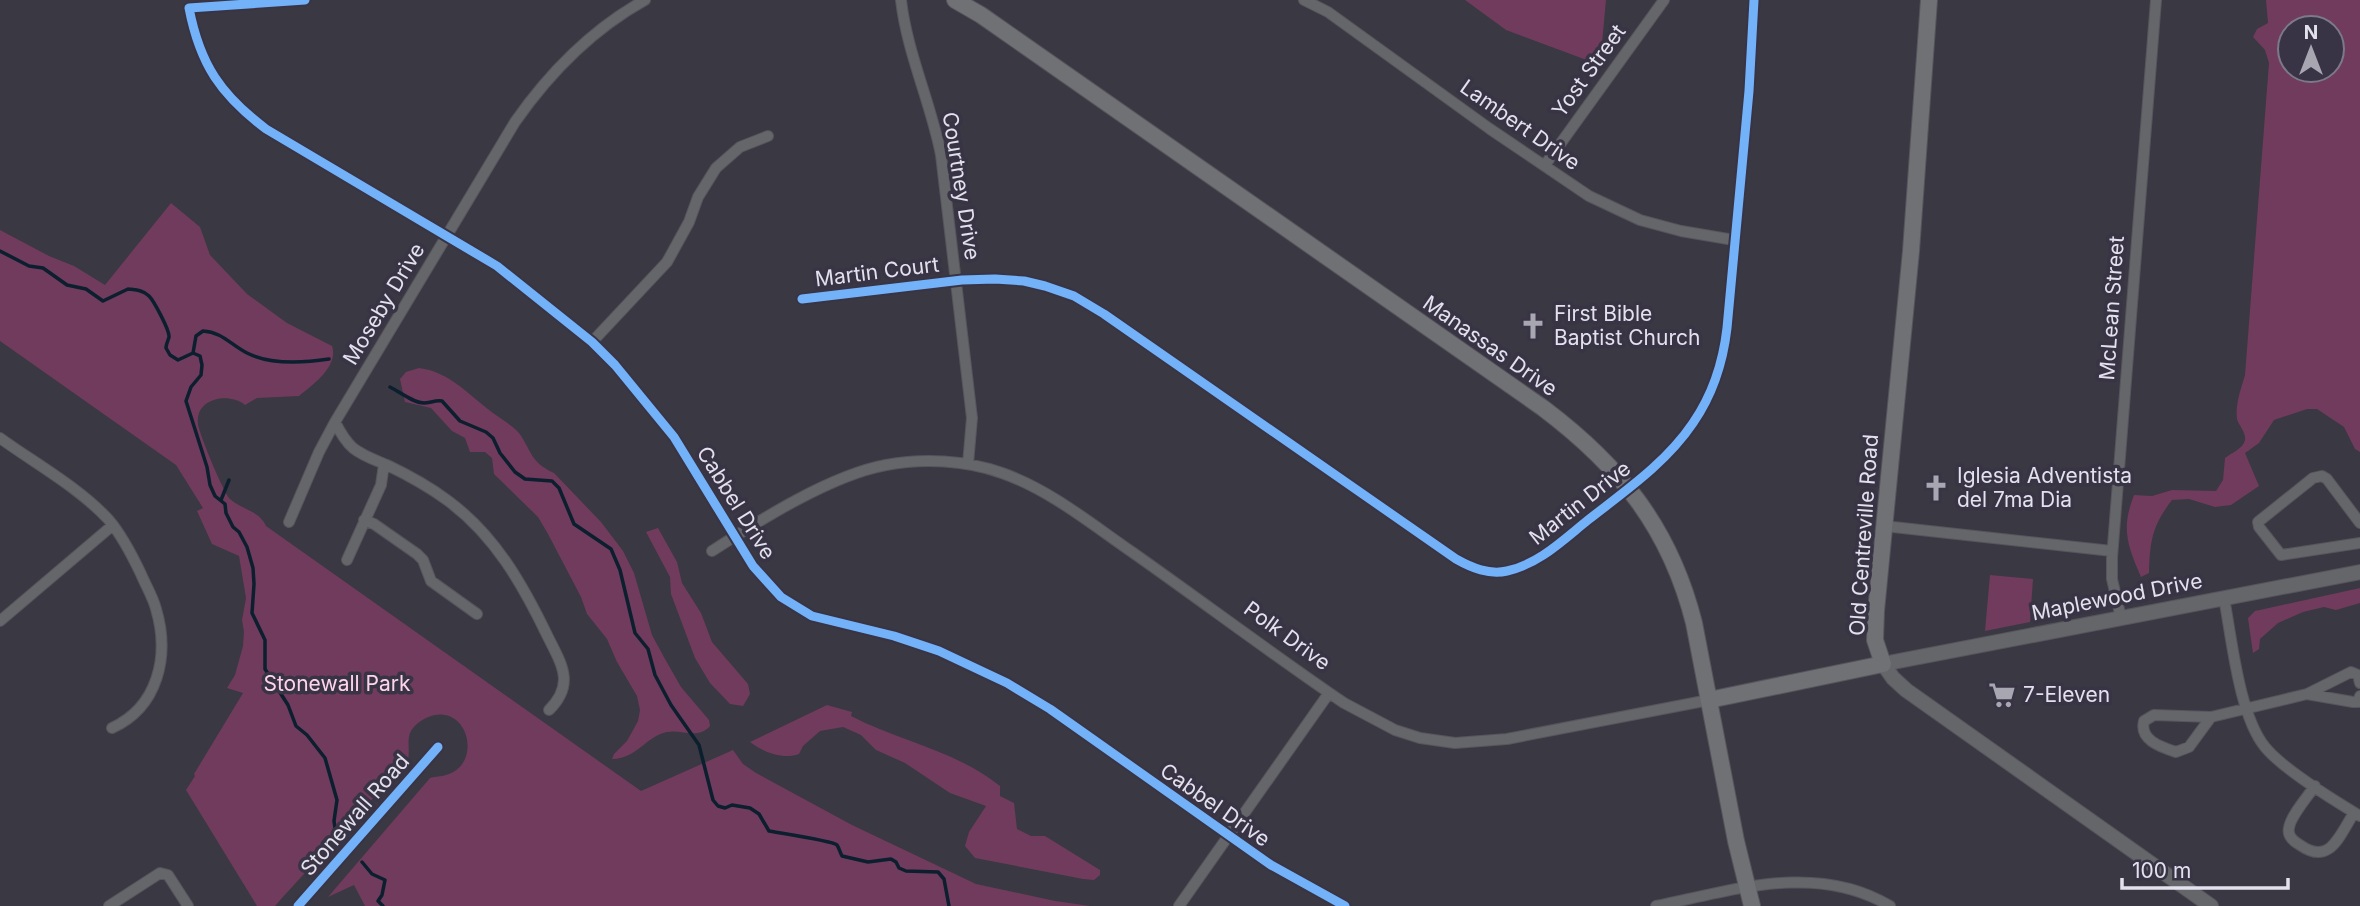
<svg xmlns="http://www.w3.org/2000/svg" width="2360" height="906" viewBox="0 0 2360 906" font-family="Inter,sans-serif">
  <rect width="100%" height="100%" fill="#3a3842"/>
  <path fill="#703b5d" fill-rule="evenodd" d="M1465 0H1606L1600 65 1506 30Z
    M2266 0H2360V452L2355 449 2344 427 2317 409H2307L2274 420 2259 443 2245 453 2259 486 2231 505 2215 507 2189 499 2172 500C2152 526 2150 541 2149 573L2141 577C2127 545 2121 528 2134 495L2152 496 2172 490 2216 491 2223 480 2225 458C2231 453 2243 449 2245 440 2246 432 2239 426 2237 419 2235 404 2241 389 2245 375L2269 63 2265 50 2253 37 2257 29 2268 23ZM2332 28V70H2290V28Z
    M171 203 200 227 210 255 247 294 287 323 332 346C339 366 313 385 299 396L257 398 245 405C229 392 195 398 198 424 199 433 223 492 230 499 240 509 259 510 266 526L641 791 733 750 743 764 756 773 852 825 976 884 1055 901 1090 906H365L354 885 328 897 430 778C435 776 441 777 446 775 485 764 467 699 426 718 420 721 413 726 410 733 407 741 410 751 408 760L282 898 275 906H257L186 790 195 776 194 774 243 693 227 688 235 675 243 646 244 632 242 620 246 598 239 556 212 544 197 511 203 508 176 465 0 341V230L49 256 74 266 105 285Z
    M419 368C450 372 469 395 493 413 501 419 512 425 519 433 532 451 530 462 554 473L601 522 623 551 634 573 652 635 665 659 681 687 709 720 710 726C698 740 682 729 667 732 646 736 637 759 612 759L614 754 627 741 638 721 640 710 637 696 617 662 607 639 587 614 581 597 548 534 538 517 494 474 492 458 485 452H470L465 438 452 431 431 408 405 402 400 379 406 372Z
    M658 528 677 562 682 583 701 613 712 642 748 684 750 694 743 706 730 704 710 683 695 658 671 594 670 577 646 532Z
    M1990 575 2033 579 2030 622 1985 631Z
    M2360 588V603L2336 610 2324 607 2303 612 2278 623 2260 639 2259 649 2253 653 2248 618 2255 611Z
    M827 705 852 712 851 716C899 741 957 751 1000 786V796L1014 803 1017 829 1031 836H1045L1100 870V875L1094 880 1083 879 975 858 965 846 969 832 986 806 950 793 905 763 876 750 861 735 843 727 820 731 803 746 799 754C783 760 763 752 750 742Z"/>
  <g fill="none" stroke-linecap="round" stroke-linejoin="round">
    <path stroke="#0c1f2f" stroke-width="3.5" d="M0 251 29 266 43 268 67 285 86 289 103 301 128 289C136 290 143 290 149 296 154 301 170 331 169 337 168 341 166 344 166 348L170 355 178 360 193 353 196 336 203 331C222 332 231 345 247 353 271 365 303 363 329 359
      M193 353 200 356 202 365 201 375 191 387 186 401 207 467 210 485 215 496 225 504 226 513 233 527 239 532 247 547 253 568 254 584 252 613 265 640V669L288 705 296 726 307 735 325 758 337 800 334 821 335 828
      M390 387C400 392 413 403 424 403 430 403 435 400 442 401L460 421 486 432 493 438 500 453 515 472 525 479 552 481 559 488 574 524 611 549 620 570 635 633 648 649 655 675 671 705 699 745 713 800 718 806 725 808 732 805 750 808 759 814 769 831C779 833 833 841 837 845 839 848 840 852 842 856L868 862 891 859 896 862 899 868 906 871 938 872 944 879 949 906
      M221 500 229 480
      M362 862 372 874 385 880 382 895 378 901 383 906"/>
    <g stroke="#56545d" stroke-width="12">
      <path id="minor" d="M305 0 189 8C200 65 221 95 266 129L497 266 592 342 615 365 674 437 753 566 781 597 812 616 894 636 939 651 1007 683 1050 709 1271 865 1345 906
        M901 0C907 53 931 103 941 155L972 418 968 464
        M1304 0 1328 12 1490 129 1589 196 1640 220 1681 231 1734 240
        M1545 165 1664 0
        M802 299 962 280 995 279 1024 281 1045 286 1074 296 1104 314 1456 559C1472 568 1489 575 1507 571 1539 564 1563 540 1588 520 1625 491 1666 463 1693 423 1713 394 1723 363 1727 328L1749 91 1754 0
        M592 342 667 262 689 222 698 197 716 168 740 147 768 136
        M335 422C340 432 345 441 353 448 363 456 375 460 387 465 408 475 428 486 447 500 495 535 523 585 548 637 562 665 575 684 549 710
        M0 438C36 464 78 487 108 519 122 535 132 555 141 574 146 586 153 597 156 609 170 656 158 707 112 728
        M364 520 374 524 417 554 423 560 431 581 477 614
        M289 522 319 452 335 422 515 122C550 72 591 30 645 0
        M2360 523 2327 479 2322 476 2313 478 2258 522 2259 527 2281 555 2360 543
        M1884 526 2112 551
        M712 551C760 520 831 475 886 465 923 458 966 460 1002 473 1050 490 1090 523 1132 552 1203 602 1272 654 1344 703L1395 730 1420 738 1455 743 1507 739 1709 700
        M347 560 381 485 384 464
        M2224 598C2232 640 2239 715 2265 747 2282 768 2335 801 2360 816
        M2121 618 2112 579V558L2156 0
        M0 621 113 525
        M2307 694 2353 702H2358L2360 696
        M2154 715 2211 717 2189 747 2176 752C2161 747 2139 740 2144 721Z
        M2211 717 2307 694 2351 672 2358 675 2360 683
        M2315 786C2308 796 2290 817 2289 828 2287 836 2293 841 2300 845 2330 866 2339 836 2354 813
        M109 906 160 873 168 875 188 906
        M298 906 438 747
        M1179 906 1329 693
        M1656 906C1734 890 1817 862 1890 906"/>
    </g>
    <g stroke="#56545d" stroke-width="16">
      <path id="tertiary" d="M2211 906 1906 690 1893 678 1883 664 2360 572"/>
    </g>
    <g stroke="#56545d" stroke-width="18">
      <path id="secondary" d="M955 0 981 15 1543 408C1620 466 1670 528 1694 623L1736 841 1752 906
        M1709 700 1883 664 1875 640 1876 611 1911 251 1929 0"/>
    </g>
    <use href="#minor" stroke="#65666a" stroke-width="10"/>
    <use href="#tertiary" stroke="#65666a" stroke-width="14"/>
    <use href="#secondary" stroke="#707175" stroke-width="16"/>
    <g stroke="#383446" stroke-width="13">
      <path id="cycleway" d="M305 0 189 8C200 65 221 95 266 129L497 266 592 342 615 365 674 437 753 566 781 597 812 616 894 636 939 651 1007 683 1050 709 1271 865 1345 906
        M802 299 962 280 995 279 1024 281 1045 286 1074 296 1104 314 1456 559C1472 568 1489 575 1507 571 1539 564 1563 540 1588 520 1625 491 1666 463 1693 423 1713 394 1723 363 1727 328L1749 91 1754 0
        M298 906 438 747"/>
    </g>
    <use href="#cycleway" stroke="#73b2f8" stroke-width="9"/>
  </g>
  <defs>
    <g id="church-bare" transform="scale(2.1)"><path d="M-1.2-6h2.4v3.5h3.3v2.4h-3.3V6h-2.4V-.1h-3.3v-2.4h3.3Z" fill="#a8a6b1" stroke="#383446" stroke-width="2.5" paint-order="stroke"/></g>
    <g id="supermarket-bare" transform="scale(2.1)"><path d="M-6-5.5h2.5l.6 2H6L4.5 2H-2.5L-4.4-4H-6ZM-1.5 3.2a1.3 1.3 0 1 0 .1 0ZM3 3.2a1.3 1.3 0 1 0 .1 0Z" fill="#a8a6b1" stroke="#383446" stroke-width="2.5" paint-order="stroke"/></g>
  </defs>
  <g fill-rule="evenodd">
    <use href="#church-bare" x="1533" y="326"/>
    <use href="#church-bare" x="1936" y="488"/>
    <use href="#supermarket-bare" x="2002" y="695"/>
  </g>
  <g text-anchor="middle" stroke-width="7" stroke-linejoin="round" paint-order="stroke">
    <g font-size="21" fill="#e3e1ed" stroke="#383446">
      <text transform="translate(1589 71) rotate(-54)" y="7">Yost Street</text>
      <text transform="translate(1520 125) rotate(35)" y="7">Lambert Drive</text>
      <text transform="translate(961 186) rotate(81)" y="7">Courtney Drive</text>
      <text transform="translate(877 272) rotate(-7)" y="7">Martin Court</text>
      <text transform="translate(384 304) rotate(-59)" y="7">Moseby Drive</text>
      <text transform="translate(2112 308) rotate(-86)" y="7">McLean Street</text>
      <text transform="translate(1490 346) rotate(35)" y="7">Manassas Drive</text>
      <text transform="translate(736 503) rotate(58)" y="7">Cabbel Drive</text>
      <text transform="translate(1580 503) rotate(-38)" y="7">Martin Drive</text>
      <text transform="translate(1864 535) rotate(-86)" y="7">Old Centreville Road</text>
      <text transform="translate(2117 597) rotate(-11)" y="7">Maplewood Drive</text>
      <text transform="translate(1287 636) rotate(36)" y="7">Polk Drive</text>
      <text transform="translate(1215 805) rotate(35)" y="7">Cabbel Drive</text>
      <text transform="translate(355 815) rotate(-49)" y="7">Stonewall Road</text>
    </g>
    <g font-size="21" fill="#e3e1ed" stroke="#383446" text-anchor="start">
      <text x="1554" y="321">First Bible<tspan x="1554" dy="24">Baptist Church</tspan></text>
      <text x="1957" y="483">Iglesia Adventista<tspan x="1957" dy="24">del 7ma Dia</tspan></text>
      <text x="2023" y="702">7-Eleven</text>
    </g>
    <g font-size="21" fill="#fed4eb" stroke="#383446">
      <text x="337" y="691">Stonewall Park</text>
    </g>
  </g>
  <g transform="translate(2311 49)"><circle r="33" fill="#383446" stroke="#7c7989" stroke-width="2"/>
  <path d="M0-5L12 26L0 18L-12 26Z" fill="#a8a6b1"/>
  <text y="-10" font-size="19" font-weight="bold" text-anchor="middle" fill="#e3e1ed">N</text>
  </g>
  <path d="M2122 878v10h166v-10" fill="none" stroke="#e3e1ed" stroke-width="3.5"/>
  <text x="2132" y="878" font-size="21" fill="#e3e1ed" stroke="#383446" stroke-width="5" paint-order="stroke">100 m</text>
</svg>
